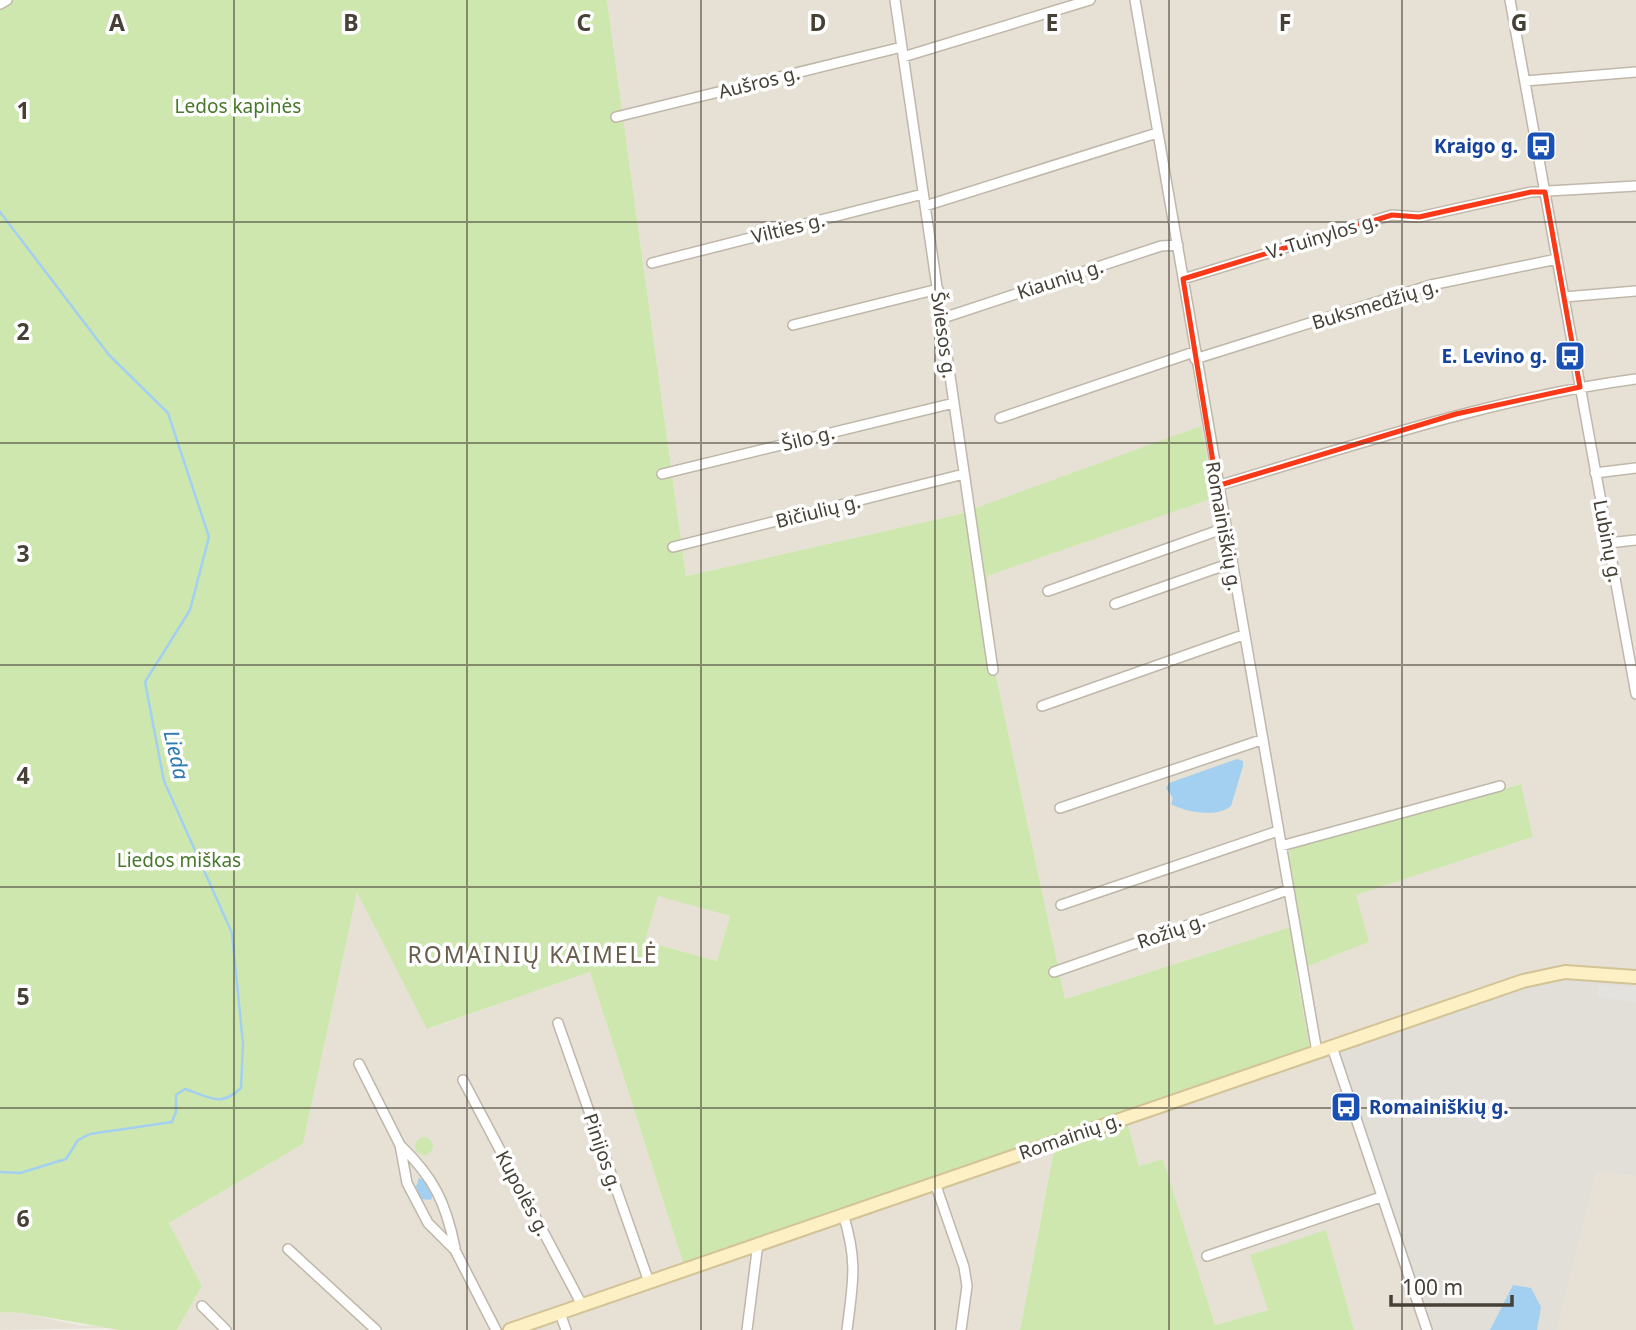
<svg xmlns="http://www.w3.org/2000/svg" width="1636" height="1330" viewBox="0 0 1636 1330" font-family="'Noto Sans',sans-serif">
  <rect width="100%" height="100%" fill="#f3efe7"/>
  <path fill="#e7e1d5" d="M607 0H1636V981L1430 1330H1354L1326 1231 1268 1310 1215 1325 1163 1159 1139 1166 1128 1125 1312 1059 1296 971 1369 942 1355 895 1533 837 1520 784 1288 846 1300 924 1065 999 995 671 986 576 1214 498 1200 427 956 515 686 576Z
    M357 891 428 1029 590 972 685 1269 1055 1143 1020 1330H177L202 1286 169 1223 303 1144Z
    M658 895 730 916 717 961 645 941Z
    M1597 1172 1636 1176V1330H1557Z
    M0 1312 22 1313 80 1325 119 1328 0 1330Z"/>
  <path fill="#e2ded8" d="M1572 977 1636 981V1176L1597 1172 1557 1330H1430L1336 1050 1548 978Z"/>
  <path fill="#cee7af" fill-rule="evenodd" d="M0 0H607L686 576 956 515 1201 426 1214 498 987 576 995 671 1065 999 1300 924 1288 846 1521 784 1533 837 1356 895 1369 942 1296 971 1312 1059 1128 1125 1139 1166 1163 1159 1215 1325 1268 1310 1250 1255 1326 1230 1354 1330H1020L1055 1144 685 1269 590 972 427 1029 357 892 303 1144 169 1223 202 1286 177 1330H119L22 1313 0 1312ZM658 896 730 916 717 961 645 941Z
    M415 1146a9 9 0 1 1 18 0a9 9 0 1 1-18 0Z"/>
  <path fill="#e4e2df" d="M1598 985 1636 987V1002L1597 997Z"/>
  <path fill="#a3d0f0" d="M1237 759 1243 761V766L1231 806C1218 818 1184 812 1171 804L1173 798 1166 788 1169 783Z
    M419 1178 427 1182 433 1194 431 1200 421 1199 416 1187Z
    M1513 1285 1531 1288 1541 1307 1537 1330H1490Z"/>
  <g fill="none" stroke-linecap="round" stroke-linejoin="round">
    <path stroke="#a3d0f0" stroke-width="2.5" d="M0 212 109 355 168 413 209 537 190 610 145 682 164 781 232 933 243 1044 241 1088C220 1108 210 1097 185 1089L176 1095V1112L172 1122 90 1134 78 1140 66 1159 20 1173 0 1172"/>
    <g stroke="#bfb7a9" stroke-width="12">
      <path id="minor" d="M895 0 993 670
        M1135 0 1317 1052
        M1510 0 1636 694
        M0 4 7 0
        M903 57 1090 0
        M1525 81 1636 72
        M616 117 902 47
        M925 206 1157 133
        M652 263 923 194
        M1183 279 1392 215 1419 217 1531 192 1636 186
        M1564 297 1636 291
        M943 318 1161 246 1178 245
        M793 325 938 289
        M1195 359 1431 285 1557 259
        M1000 418 1194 352
        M1595 473 1636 468
        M662 474 954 403
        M1217 486C1356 445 1493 398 1636 379
        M1608 543 1636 540
        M673 547 964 474
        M1048 591 1225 528
        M1115 604 1231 563
        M1042 706 1243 635
        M1060 808 1261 740
        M1281 846 1500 786
        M1061 905 1278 831
        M1054 972 1288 890
        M558 1023 649 1282
        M1332 1047 1427 1330
        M359 1064 400 1145 407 1183 428 1223 455 1250 496 1330
        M463 1080 582 1305
        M401 1146C434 1178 446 1203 455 1248
        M935 1183 964 1267 967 1286 961 1330
        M843 1214C858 1261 853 1282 847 1330
        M288 1249 376 1330
        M1207 1256 1381 1197
        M202 1306 226 1330
        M560 1313 566 1330
        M747 1330 758 1243"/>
    </g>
    <g stroke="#d3c396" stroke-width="16">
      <path id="secondary" d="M510 1330 1523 981 1565 972 1636 977"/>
    </g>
    <use href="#minor" stroke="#fff" stroke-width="9"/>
    <use href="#secondary" stroke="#fef0c5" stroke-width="12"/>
  </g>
  <path fill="none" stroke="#f93918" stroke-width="5" stroke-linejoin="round" d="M1531 192H1545L1580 387 1456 414 1217 486 1183 279 1392 215 1419 217Z"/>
  <path fill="none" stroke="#464036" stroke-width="2" stroke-opacity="0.55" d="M234 0V1330M467 0V1330M701 0V1330M935 0V1330M1169 0V1330M1402 0V1330M0 222H1636M0 443H1636M0 665H1636M0 887H1636M0 1108H1636"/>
  <defs>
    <g id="bus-square" transform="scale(1.575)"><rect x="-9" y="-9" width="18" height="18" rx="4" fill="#1a4fb4" stroke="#fff"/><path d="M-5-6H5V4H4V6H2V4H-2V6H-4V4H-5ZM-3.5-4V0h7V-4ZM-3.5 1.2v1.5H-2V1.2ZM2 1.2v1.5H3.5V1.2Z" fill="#fff"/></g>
  </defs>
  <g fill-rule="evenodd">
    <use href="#bus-square" x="1541" y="146"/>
    <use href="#bus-square" x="1570" y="356"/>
    <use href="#bus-square" x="1346" y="1107"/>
  </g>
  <g text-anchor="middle" stroke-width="7" stroke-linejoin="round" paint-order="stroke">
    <g font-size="19" fill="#464036" stroke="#fff">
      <text transform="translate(759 82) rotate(-14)" y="7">Aušros g.</text>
      <text transform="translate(788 228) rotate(-14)" y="7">Vilties g.</text>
      <text transform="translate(1322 236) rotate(-17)" y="7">V. Tuinylos g.</text>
      <text transform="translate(1060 279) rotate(-18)" y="7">Kiaunių g.</text>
      <text transform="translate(1375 304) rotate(-17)" y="7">Buksmedžių g.</text>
      <text transform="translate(944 335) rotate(82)" y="7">Šviesos g.</text>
      <text transform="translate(808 438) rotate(-14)" y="7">Šilo g.</text>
      <text transform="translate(818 511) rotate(-14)" y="7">Bičiulių g.</text>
      <text transform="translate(1224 526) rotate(80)" y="7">Romainiškių g.</text>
      <text transform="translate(1608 541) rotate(79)" y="7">Lubinų g.</text>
      <text transform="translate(1171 931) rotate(-19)" y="7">Rožių g.</text>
      <text transform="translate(1070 1136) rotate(-19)" y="7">Romainių g.</text>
      <text transform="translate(603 1152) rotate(71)" y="7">Pinijos g.</text>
      <text transform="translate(523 1193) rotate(62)" y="7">Kupolės g.</text>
    </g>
    <g font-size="19" fill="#477829" stroke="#fff">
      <text x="238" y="113">Ledos kapinės</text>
      <text x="179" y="867">Liedos miškas</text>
    </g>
    <g font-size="19" font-weight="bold" fill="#164399" stroke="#fff" text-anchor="end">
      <text x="1518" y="153">Kraigo g.</text>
      <text x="1547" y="363">E. Levino g.</text>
      <text x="1369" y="1114" text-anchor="start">Romainiškių g.</text>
    </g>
    <g font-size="21" font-style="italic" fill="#2f7bb2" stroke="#fff">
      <text transform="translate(176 755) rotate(77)" y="7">Lieda</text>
    </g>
    <g font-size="23" letter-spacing="2" fill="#695e4d" stroke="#fff">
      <text x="533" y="963">ROMAINIŲ KAIMELĖ</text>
    </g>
  </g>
  <g font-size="23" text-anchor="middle" font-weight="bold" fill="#464036" stroke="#fff" stroke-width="7" stroke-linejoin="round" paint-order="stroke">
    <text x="117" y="31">A</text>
    <text x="351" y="31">B</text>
    <text x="584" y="31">C</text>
    <text x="818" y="31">D</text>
    <text x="1052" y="31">E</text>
    <text x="1285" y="31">F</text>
    <text x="1519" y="31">G</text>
    <text x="23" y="119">1</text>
    <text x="23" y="340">2</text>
    <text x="23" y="562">3</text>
    <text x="23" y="784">4</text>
    <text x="23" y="1005">5</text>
    <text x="23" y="1227">6</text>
  </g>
  <path d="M1391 1295v10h121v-10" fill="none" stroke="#464036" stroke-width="3.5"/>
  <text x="1402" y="1295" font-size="21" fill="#464036" stroke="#ffffff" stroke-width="5" paint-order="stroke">100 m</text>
</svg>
